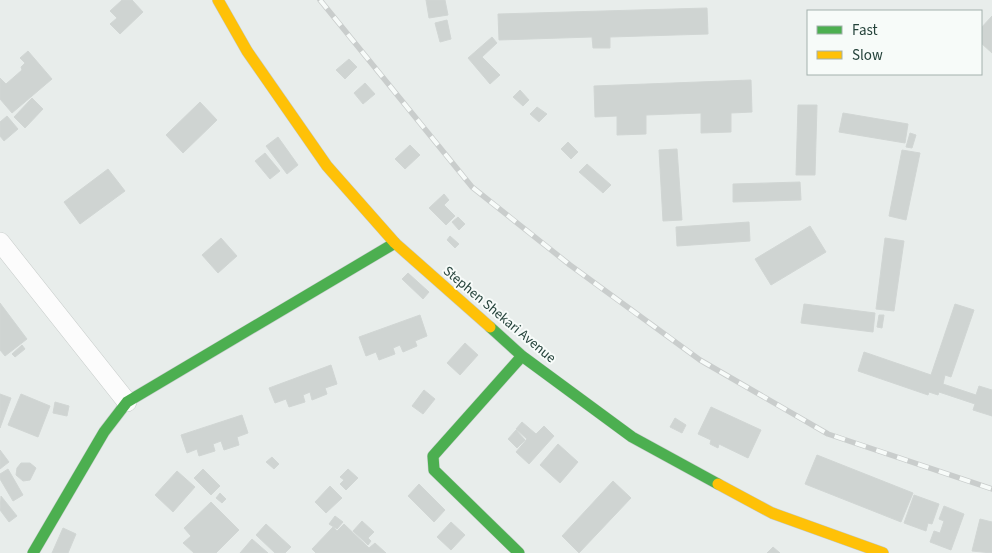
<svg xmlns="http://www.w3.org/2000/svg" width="992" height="553" viewBox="0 0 992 553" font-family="'Source Sans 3',sans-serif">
  <rect width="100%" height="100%" fill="#e8edeb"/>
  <path fill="#cfd4d2" stroke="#d1d6d4" d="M122 0H132L143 12 120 34 110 24 117 18 110 11Z
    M426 0H445L448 15 429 18Z
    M707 8 708 34 610 37V48H593L592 37 499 40 498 14Z
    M992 16V53L981 43V28Z
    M447 20 451 39 440 42 435 23Z
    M492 37 497 43 482 57 500 75 490 84 468 58Z
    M28 51 52 79 12 113 0 99V78L6 84 22 70 21 67 25 63 20 58Z
    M349 59 357 67 345 79 336 70Z
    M751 80 752 112 731 113V132L701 133V113L646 115V134L617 135V116L595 117 594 86Z
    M365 83 375 94 363 104 354 93Z
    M520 90 529 100 523 106 513 97Z
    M32 98 43 109 25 128 14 117Z
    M200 102 217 120 183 153 166 135Z
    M798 105H817L815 175H796Z
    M537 107 547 114 539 122 530 114Z
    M843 113 908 124 905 143 839 132Z
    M7 116 18 129 4 141 0 136V122Z
    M910 133 916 135 912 148 906 147Z
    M278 137 298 165 287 174 266 146Z
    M568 142 578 152 571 159 561 149Z
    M410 145 420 155 405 169 395 159Z
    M677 149 682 220 663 221 659 150Z
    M902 150 920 153 906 220 889 216Z
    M265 153 280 171 270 179 255 161Z
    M587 164 611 185 603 193 579 172Z
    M108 169 125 191 80 224 64 202Z
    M800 182 801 200 733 202V184Z
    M444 194 449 200 444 205 455 216 446 225 429 208Z
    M458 217 465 224 459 230 452 222Z
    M749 222 750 241 677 246 676 227Z
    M810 226 826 252 771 285 755 259Z
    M450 236 459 244 455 248 447 240Z
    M221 238 237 256 218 273 202 255Z
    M885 238 904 241 894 311 876 309Z
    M408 273 429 292 423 299 402 279Z
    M0 303 27 339 5 356 0 350Z
    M804 304 875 313 873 332 801 323Z
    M955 304 974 310 951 377 945 375 943 384 976 395 979 386 992 390V416L973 410 975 404 939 392 938 395 929 392 928 395 858 371 864 352 931 375Z
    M420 315 427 336 415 341 417 346 403 352 400 345 393 348 395 354 379 360 376 352 366 356 359 337Z
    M879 315H884L882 328 877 327Z
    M465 343 478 355 460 375 447 363Z
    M22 345 25 349 15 357 12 354Z
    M331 365 337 384 325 388 327 394 312 400 310 392 303 395 305 402 289 407 286 399 275 403 269 388Z
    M424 390 435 399 423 414 412 406Z
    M0 394 11 398 0 428Z
    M21 394 50 406 38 437 8 425Z
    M55 402 69 406 67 416 53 413Z
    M711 407 761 430 748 458 719 444 718 448 710 444 711 440 698 434Z
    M242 415 248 433 237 437 239 445 224 450 221 441 213 444 215 451 199 456 197 449 187 453 181 435Z
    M675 418 686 425 682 433 670 427Z
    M522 422 536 434 544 426 554 436 529 464 516 452 527 439 516 429Z
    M516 430 525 440 517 448 508 439Z
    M558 444 578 462 560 483 540 465Z
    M0 450 9 462 0 469Z
    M817 455 913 493 901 522 805 484Z
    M272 457 279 464 274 469 266 462Z
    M21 463H30L36 468 30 480 23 481 16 475 17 468Z
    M8 469 23 495 13 501 0 479V474Z
    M203 469 220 486 211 495 194 478Z
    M348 469 358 478 346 490 340 484 344 480 340 477Z
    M177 471 195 487 173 512 155 495Z
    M613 481 631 498 579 553 562 536Z
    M419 484 445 510 434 522 408 496Z
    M330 486 342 498 326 513 315 502Z
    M220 493 226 499 222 503 216 498Z
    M914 495 939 504 932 524 928 523 926 531 904 523Z
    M1 496 17 516 9 522 0 510Z
    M211 502 239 530 216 553H194L183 543 191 536 184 528Z
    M944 506 964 514 951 550 930 542 934 531 940 533 944 521 939 519Z
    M335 516 343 522 337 529 329 524Z
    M980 519 992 522V553L972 551Z
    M362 521 374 532 368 538 371 541 368 545 353 531Z
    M451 522 465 535 451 550 437 537Z
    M266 524 291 547 285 553H275L256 535Z
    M344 524 369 548 375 543 386 553H316L312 549 333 527 337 531Z
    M63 528 76 534 68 553H52Z
    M252 539 268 553H240Z
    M773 547 780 553H767Z"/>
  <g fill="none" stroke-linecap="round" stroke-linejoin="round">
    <g stroke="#c5cac8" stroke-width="20">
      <path id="street" d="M0 242 127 402"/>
    </g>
    <g stroke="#c3cbc8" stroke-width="12">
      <path id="fast" d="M490 327 522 356 632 437 718 484
        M33 553 104 432 127 402 395 243
        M519 553 434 470 433 456 522 356"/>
    </g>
    <g stroke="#c3cbc8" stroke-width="12">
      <path id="slow" d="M218 0 247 51 327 166 395 243 490 327
        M718 484 772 513 883 553"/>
    </g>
    <use href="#street" stroke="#fcfcfc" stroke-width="19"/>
    <use href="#fast" stroke="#4caf50" stroke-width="11"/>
    <use href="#slow" stroke="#ffc107" stroke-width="11"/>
    <g stroke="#c9cdcc" stroke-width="5.5">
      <path id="rail" d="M320 0 472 187 570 265 700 360 828 434 992 489"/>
    </g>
    <use href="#rail" stroke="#f7fbf9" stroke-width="4" stroke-dasharray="11" stroke-linecap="butt"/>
  </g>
  <g text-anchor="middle" stroke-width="4" stroke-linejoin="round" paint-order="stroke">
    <g font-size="14" fill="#24423a" stroke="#f7fbf9">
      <text transform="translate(500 314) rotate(40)" y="5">Stephen Shekari Avenue</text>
    </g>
  </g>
  <rect x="807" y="10" width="175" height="65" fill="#f7fbf9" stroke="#a3b1ad"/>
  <rect x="817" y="26" width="25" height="8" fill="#4caf50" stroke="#a3b1ad"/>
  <text x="852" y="35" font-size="15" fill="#24423a">Fast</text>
  <rect x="817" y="51" width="25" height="8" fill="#ffc107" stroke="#a3b1ad"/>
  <text x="852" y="60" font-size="15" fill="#24423a">Slow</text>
</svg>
